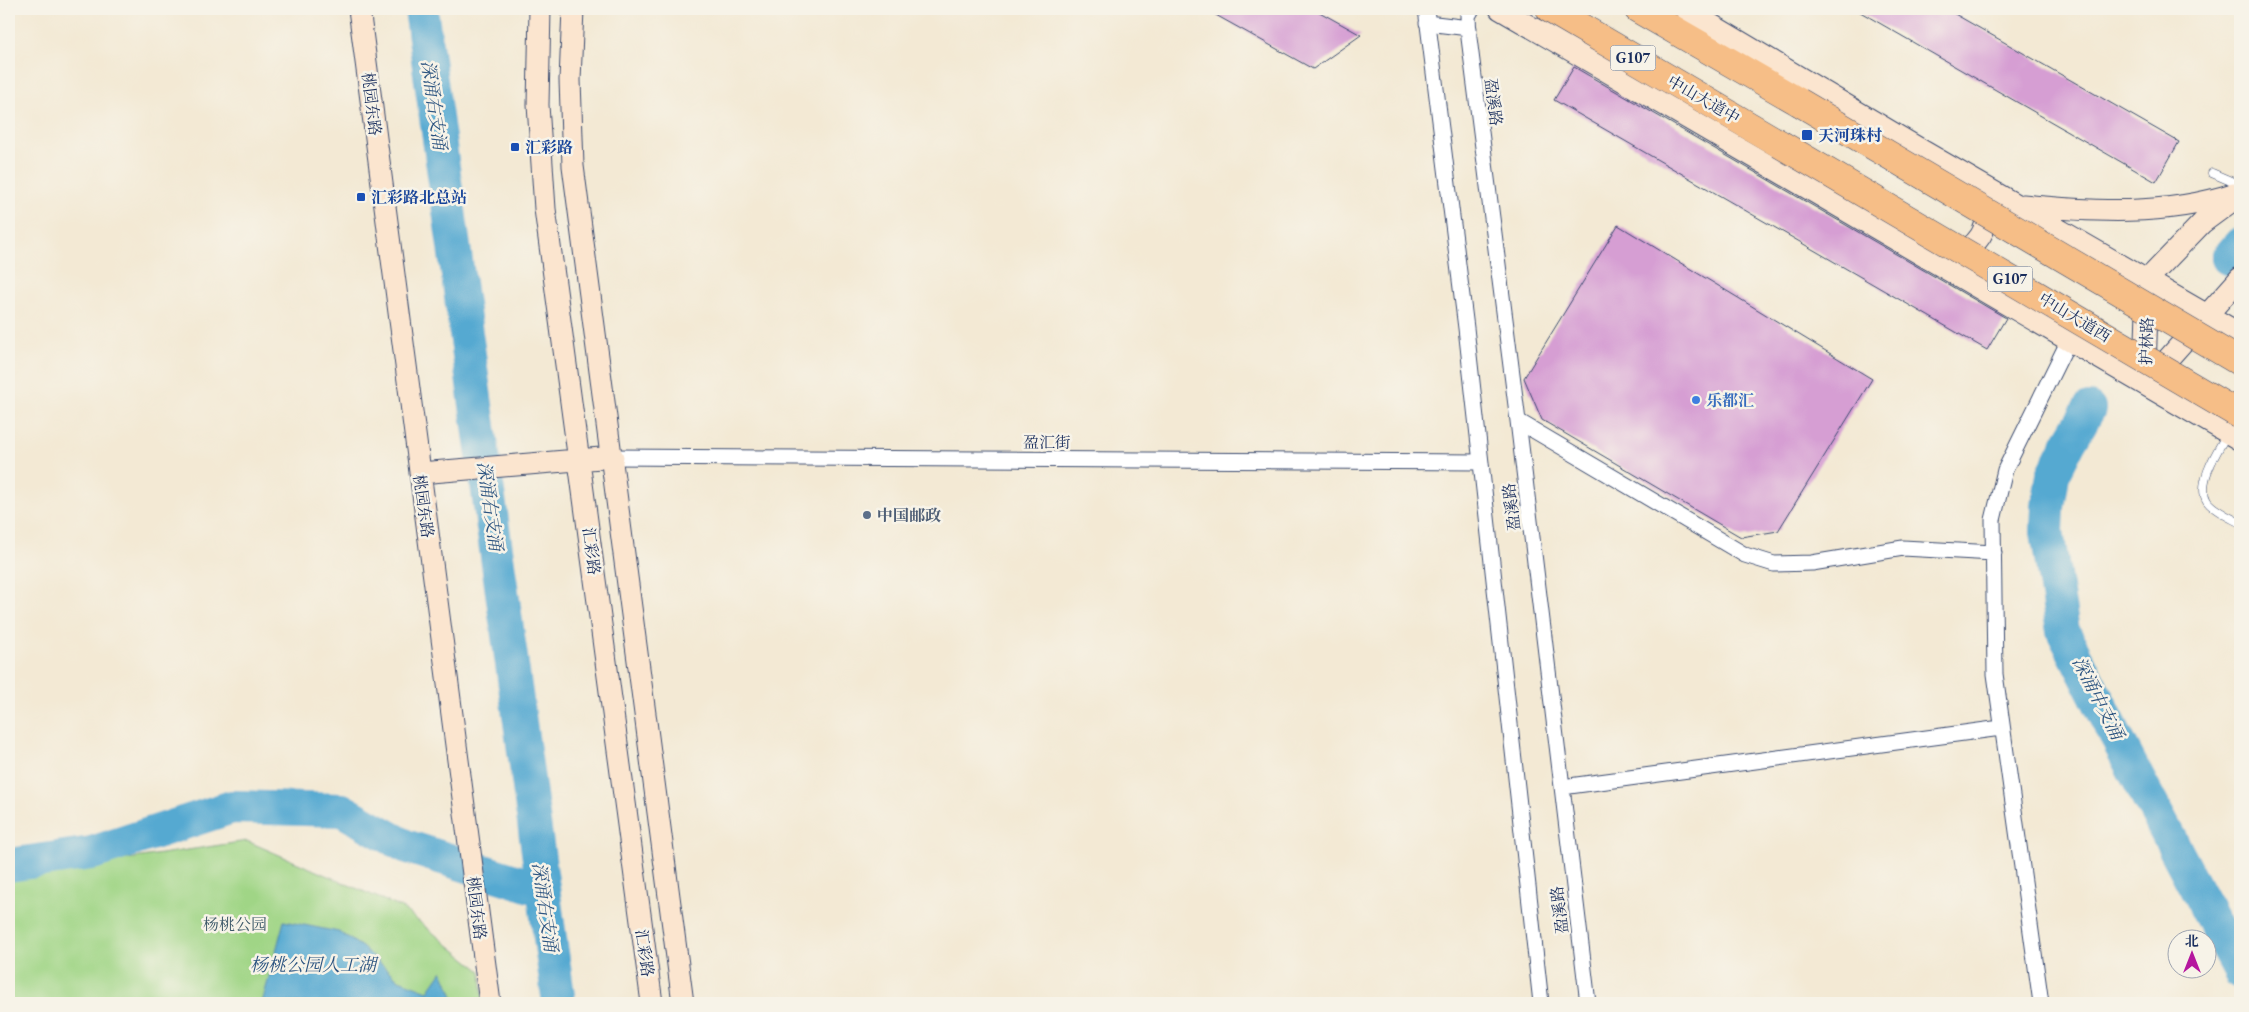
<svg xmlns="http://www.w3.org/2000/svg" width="2249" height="1012" viewBox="0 0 2249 1012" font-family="'EB Garamond','Noto Serif SC',serif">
  <rect width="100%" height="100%" fill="#f7f3e8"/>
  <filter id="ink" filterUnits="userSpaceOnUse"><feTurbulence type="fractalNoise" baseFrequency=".02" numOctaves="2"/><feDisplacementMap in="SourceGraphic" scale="10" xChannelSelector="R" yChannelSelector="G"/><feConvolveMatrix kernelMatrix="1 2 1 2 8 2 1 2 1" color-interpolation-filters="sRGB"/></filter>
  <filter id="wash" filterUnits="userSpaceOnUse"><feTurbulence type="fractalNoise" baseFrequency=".0096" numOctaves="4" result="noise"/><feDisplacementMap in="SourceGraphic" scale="20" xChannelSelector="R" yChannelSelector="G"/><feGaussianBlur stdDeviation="1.12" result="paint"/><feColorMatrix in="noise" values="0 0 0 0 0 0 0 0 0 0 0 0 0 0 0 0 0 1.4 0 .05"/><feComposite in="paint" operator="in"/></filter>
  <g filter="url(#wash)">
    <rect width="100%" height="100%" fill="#f3e9d4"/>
    <path fill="#a0d586" stroke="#5e8272" d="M247 841 402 908 481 971 483 1003H9V877Z"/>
    <path fill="#55a9d1" stroke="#386c98" d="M284 921 339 932 362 947 399 980 428 991 442 971 456 1003H262Z"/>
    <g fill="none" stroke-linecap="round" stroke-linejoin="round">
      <path stroke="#55a9d1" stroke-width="34" d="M421 9 559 1003
        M2228 258 2240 244
        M2089 409 2069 443 2053 475 2048 507 2047 532 2063 631 2121 746 2240 972
        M9 865 92 853 232 807 342 810 405 846 543 890"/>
    </g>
    <g id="blocks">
      <path fill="#d69ed3" d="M1205 9H1314L1361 35 1313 69Z
        M1855 9H1946L2179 142 2156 182Z
        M1574 67 2006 318 1987 350 1554 100Z
        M1618 225 1872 379 1778 531 1741 537 1542 420 1524 378Z"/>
    </g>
  </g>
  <g filter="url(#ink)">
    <use href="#blocks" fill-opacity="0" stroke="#3b4b70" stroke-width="1"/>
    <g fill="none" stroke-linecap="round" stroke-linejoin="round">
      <g stroke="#3b4b70" stroke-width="9">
        <path id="lane" d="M2212 173 2240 185
          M2227 434C2218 450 2196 483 2207 501 2213 510 2231 518 2240 523"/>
      </g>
      <g stroke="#3b4b70" stroke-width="17">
        <path id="street" d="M1426 9 1466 328 1541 1003
          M1472 9 1468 16 1469 38 1518 421 1588 1003
          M1427 23 1469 28
          M1518 421 1745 555 1774 564 1812 563 1903 548 1994 553
          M613 457 1481 462
          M1562 787 2001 728
          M2041 1003 1995 674 1993 520 2005 470 2069 340"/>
      </g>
      <g stroke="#3b4b70" stroke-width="23">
        <path id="secondary" d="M359 9 490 1003
          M540 9 538 105 545 209 652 1003
          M573 9 570 80 573 166 683 1003
          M1500 9 2240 440
          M1685 9 1923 151 2240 334
          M2023 205C2093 212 2165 216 2233 194
          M1951 255C1977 250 1993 227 1983 201
          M2145 372 2148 279 2202 223 2240 195
          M2150 379 2240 278
          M420 473 613 457"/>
      </g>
      <g stroke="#3b4b70" stroke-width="29">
        <path id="highway" d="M1550 9 1780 144
          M1638 9 1799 102"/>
      </g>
      <use href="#lane" stroke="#fff" stroke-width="8"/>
      <use href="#street" stroke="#fff" stroke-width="15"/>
      <use href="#secondary" stroke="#fbe5cf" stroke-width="21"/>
      <use href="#highway" stroke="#f6be87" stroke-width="28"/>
      <g stroke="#3b4b70" stroke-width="29" stroke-linecap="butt">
        <path id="highway-bridge" d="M1799 102 2240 362
          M1780 144 2240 415"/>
      </g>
      <use href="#highway-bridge" stroke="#f6be87" stroke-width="28"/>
    </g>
  </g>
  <g fill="#1a4fb4" stroke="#f7f3e8" stroke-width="2">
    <rect x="1801" y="129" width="12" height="12" rx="2.5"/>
    <rect x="510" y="142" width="10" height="10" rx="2.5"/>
    <rect x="356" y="192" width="10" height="10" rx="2.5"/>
  </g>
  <circle fill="#3f7fe0" stroke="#f7f3e8" stroke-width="2" cx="1696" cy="400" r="5"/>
  <circle fill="#5c6f8a" stroke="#f7f3e8" stroke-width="2" cx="867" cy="515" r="5"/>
  <g text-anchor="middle" stroke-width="5" stroke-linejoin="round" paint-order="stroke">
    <g fill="#f7f3e8" stroke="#5d6a87" stroke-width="1">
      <rect x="1610.5" y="45.5" width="45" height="25" rx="4"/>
      <rect x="1987.5" y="266.5" width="45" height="25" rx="4"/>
    </g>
    <g font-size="15" font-weight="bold" fill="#1b2f5e">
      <text x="1633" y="63">G107</text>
      <text x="2010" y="284">G107</text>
    </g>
    <g font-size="16" fill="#1b2f5e" stroke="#f7f3e8">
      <text transform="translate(1704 99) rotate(30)" y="6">中山大道中</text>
      <text transform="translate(1494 102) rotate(83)" y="6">盈溪路</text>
      <text transform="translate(372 104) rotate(83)" y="6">桃园东路</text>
      <text transform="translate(2075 317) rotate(31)" y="6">中山大道西</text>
      <text transform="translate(2146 341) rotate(-88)" y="6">护林路</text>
      <text x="1047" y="448">盈汇街</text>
      <text transform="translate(424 506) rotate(82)" y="6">桃园东路</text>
      <text transform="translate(1511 507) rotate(-97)" y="6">盈溪路</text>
      <text transform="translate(592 551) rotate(83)" y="6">汇彩路</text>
      <text transform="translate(477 908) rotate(83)" y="6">桃园东路</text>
      <text transform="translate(1559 910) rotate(-97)" y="6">盈溪路</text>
      <text transform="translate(645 953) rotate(82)" y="6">汇彩路</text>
    </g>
    <g font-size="16" font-weight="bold" fill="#164399" stroke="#f7f3e8" text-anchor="start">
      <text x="1818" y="141">天河珠村</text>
      <text x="525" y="153">汇彩路</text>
      <text x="371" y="203">汇彩路北总站</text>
    </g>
    <g font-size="16" font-weight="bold" fill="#366cbe" stroke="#f7f3e8" text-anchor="start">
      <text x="1706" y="406">乐都汇</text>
    </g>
    <g font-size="16" font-weight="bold" fill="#4e5e75" stroke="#f7f3e8" text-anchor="start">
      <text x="877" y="521">中国邮政</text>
    </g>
    <g font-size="16" fill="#3c5868" stroke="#f7f3e8">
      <text x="235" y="930">杨桃公园</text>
    </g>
    <g font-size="18" font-style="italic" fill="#2c5480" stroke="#f7f3e8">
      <text transform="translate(434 105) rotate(82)" y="6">深涌右支涌</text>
      <text transform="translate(490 506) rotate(82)" y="6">深涌右支涌</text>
      <text transform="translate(2098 698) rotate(63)" y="6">深涌中支涌</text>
      <text transform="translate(545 907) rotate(82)" y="6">深涌右支涌</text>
      <text x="313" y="971">杨桃公园人工湖</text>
    </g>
  </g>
  <rect width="2249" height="1012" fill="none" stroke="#f7f3e8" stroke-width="30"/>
  <g transform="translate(2192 954)"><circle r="24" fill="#f7f3e8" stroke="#9fa5b1"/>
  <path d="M0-4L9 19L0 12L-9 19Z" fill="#b5179e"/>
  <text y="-8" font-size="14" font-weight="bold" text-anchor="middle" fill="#1b2f5e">北</text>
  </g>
</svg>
